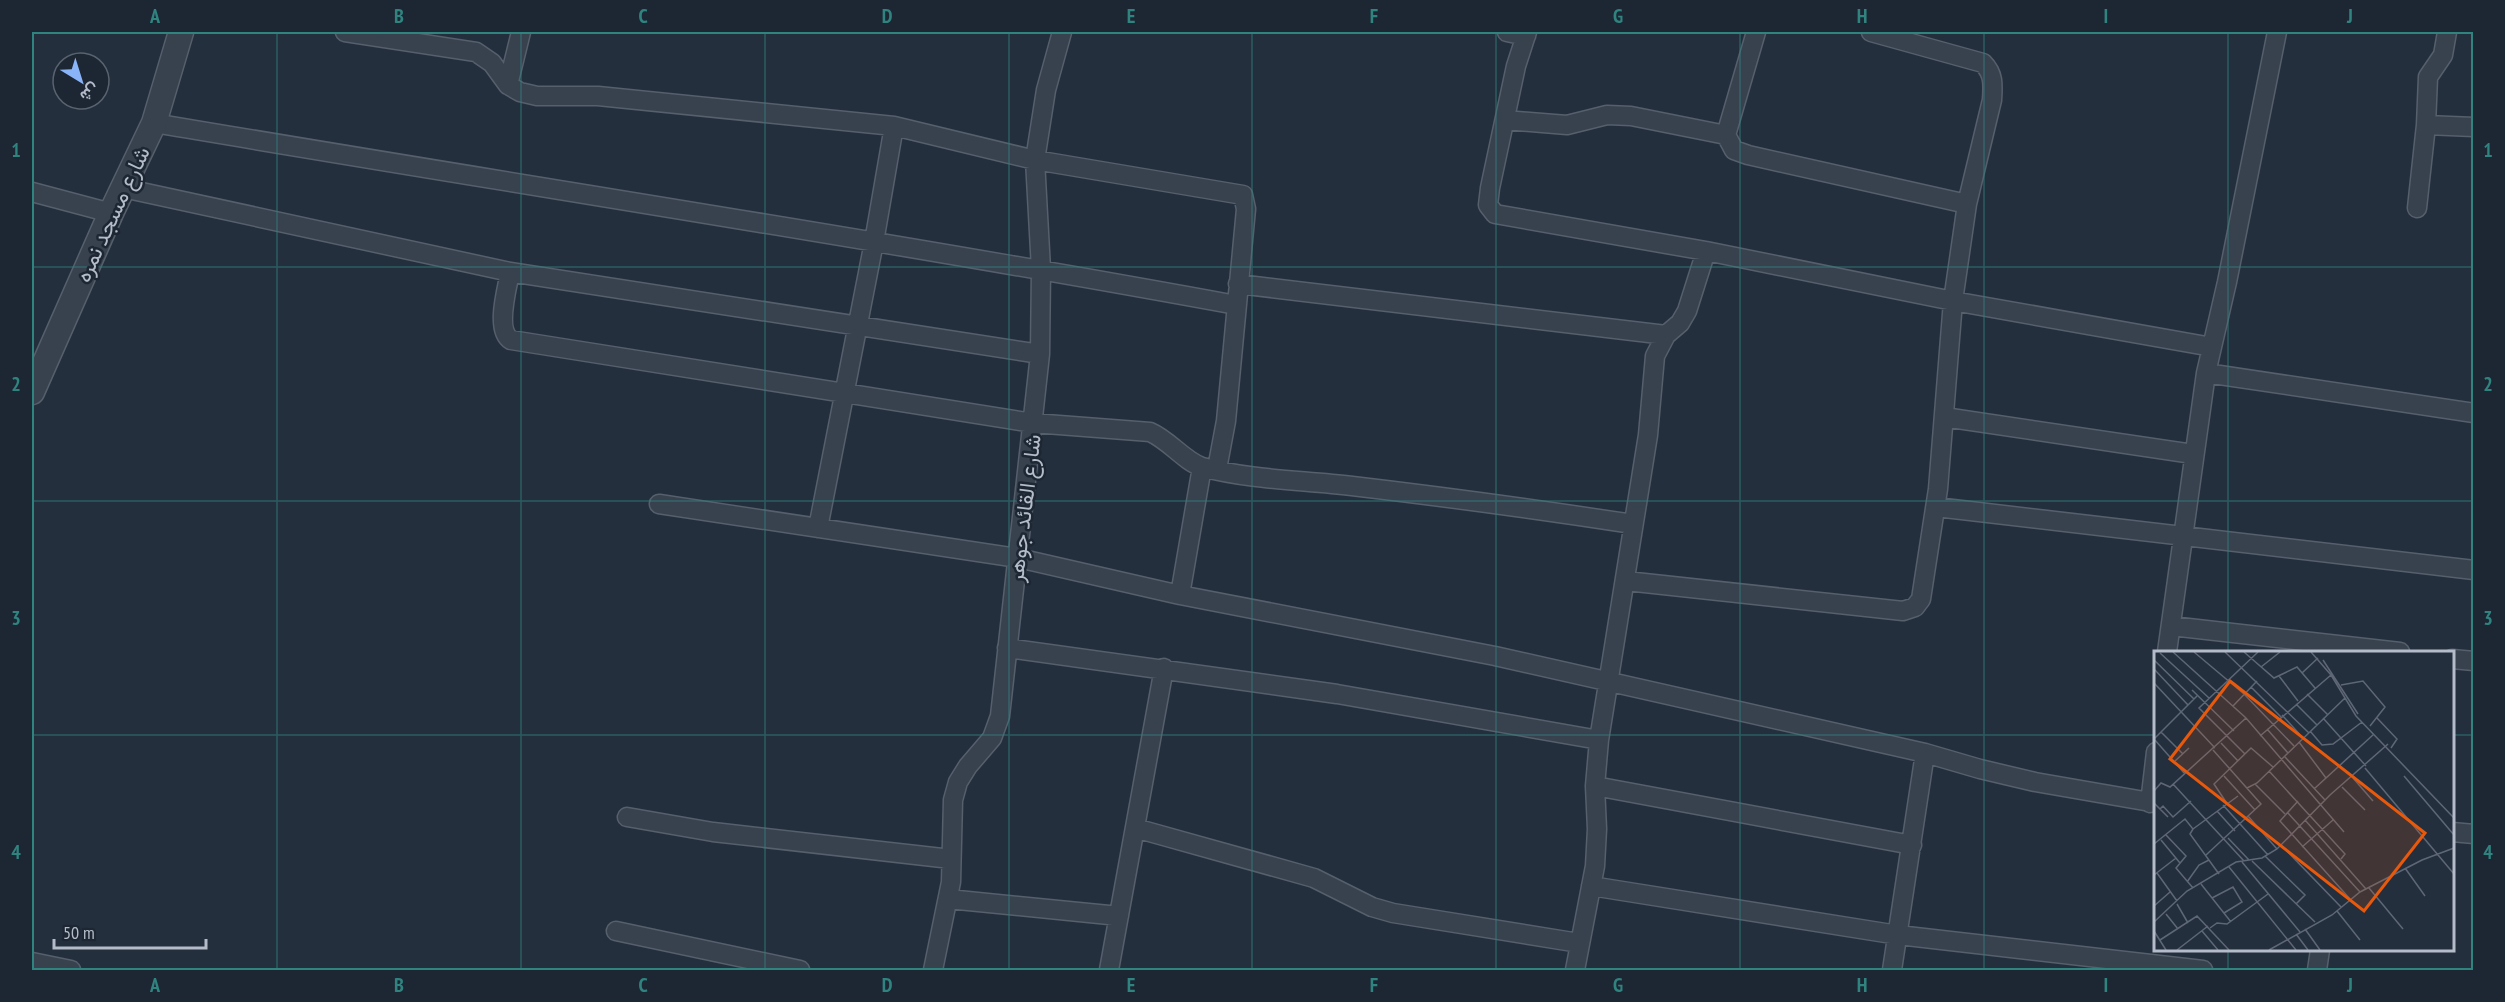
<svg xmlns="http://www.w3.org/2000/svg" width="2505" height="1002" viewBox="0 0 2505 1002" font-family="'PT Sans Narrow',Vazirmatn,sans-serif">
  <rect width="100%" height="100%" fill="#242f3e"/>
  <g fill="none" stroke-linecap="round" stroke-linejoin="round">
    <g stroke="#565f6c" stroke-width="21">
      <path id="minor" d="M345 32 476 52 492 63 508 85 520 92 537 96H598L894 126 1035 160 1243 195 1246 209 1226 421 1217 469
        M1507 32 1526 36
        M1527 32 1516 66 1490 188 1488 205 1495 214 1706 251 1953 301 2212 347
        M1756 32 1726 135 1734 150 1748 155 1967 204
        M508 85 521 32
        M1505 120 1567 125 1607 115 1631 116 1726 135
        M154 123C514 184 876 239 1236 305
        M2426 125 2474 127
        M123 188 510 272 1040 354
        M32 192 111 213
        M2417 208 2426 125 2428 77 2443 55 2447 32
        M510 272C507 289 495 330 511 340L1033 423 1150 432C1169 440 1184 461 1202 467 1251 480 1302 480 1352 486 1446 497 1540 510 1633 524
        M1238 284 1666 335
        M2206 373 2474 413
        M1944 417 2193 454
        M659 504 1018 558 1180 595 1495 656 1925 753 1980 769 2035 782 2156 803
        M1936 507 2474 570
        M818 528 874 242 894 126
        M1626 581 1903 611 1915 607 1921 599 1938 489 1953 301 1967 204 1992 100C1993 85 1994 74 1983 63L1871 32
        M1180 595 1202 467
        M2171 626 2400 652
        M1007 648 1337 694 1599 740
        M2167 652 2206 373 2227 282 2277 32
        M2452 659 2474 661
        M1595 786 1912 845
        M2150 803 2156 752
        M627 817 713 832 951 859
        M1135 828 1314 878 1372 907 1393 913 1579 943
        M2452 832 2474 834
        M1591 886 1898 935 2203 970
        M948 899 1119 916
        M616 931 800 970
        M32 962 71 970
        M933 970 951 882 953 800 958 782 968 766 992 738 1000 716 1040 354 1041 269 1035 160 1046 90 1062 32
        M1109 970 1164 668
        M1575 970 1595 866 1597 829 1595 786 1599 740 1648 435 1655 356 1666 335 1680 323 1687 311 1706 251
        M1892 970 1925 753
        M2317 970 2320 950"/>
    </g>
    <g stroke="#565f6c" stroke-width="27">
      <path id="tertiary" d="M32 392 111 213 154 123 181 32"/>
    </g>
    <use href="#minor" stroke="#38414e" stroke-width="18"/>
    <use href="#tertiary" stroke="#38414e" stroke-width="24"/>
  </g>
  <path fill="none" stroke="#308480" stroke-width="1.5" stroke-opacity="0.55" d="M277 32V970M521 32V970M765 32V970M1009 32V970M1252 32V970M1496 32V970M1740 32V970M1984 32V970M2228 32V652M32 267H2474M32 501H2474M32 735H2156M2452 735H2474M2228 950V970"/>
  <g text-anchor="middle" stroke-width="5" stroke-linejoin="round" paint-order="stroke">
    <g font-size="22" fill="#b4bcc9" stroke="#1d2633">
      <text transform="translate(112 214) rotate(-65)" y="8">شارع مسجد نمره</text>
      <text transform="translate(1024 508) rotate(-83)" y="8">شارع القائد جوهر</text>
    </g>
  </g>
  <g transform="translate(2154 651)">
    <rect width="300" height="300" fill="#242f3e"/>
    <path fill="none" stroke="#5e6776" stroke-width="1.5" d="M19 1 92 67 190 181M40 1 90 43 140 95M71 1 155 82M90 1 120 27 143 16 161 37M157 1 177 24 202 65 300 167M6 2 55 47M0 9 40 48M169 9 204 63M107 16 126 1M0 18 34 54M148 22 164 7M125 25 144 50M0 32 61 97M187 34 209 30 231 56 216 75M97 36 127 66M38 39 80 80M153 43 174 64M142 53 163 74M79 55 103 30M128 64 149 87M169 67 212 115M223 67 243 88 237 97M113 78 134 102M156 80 168 94 179 93 208 71M7 81 29 103M106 85 177 24M0 88 43 45M0 88 31 123M145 91 172 127M67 92 84 110M91 103 45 57 104 1M131 106 171 149M21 110 35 97M211 117 300 223M115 120 191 203 187 208M70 125 101 159M250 125 300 184M199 127 219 150M19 133 90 210M101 133 131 163M188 136 211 159M93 137 103 132 191 47M160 138 220 83M0 140 7 132 16 136 92 67M144 150 126 170 196 248M72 151 60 133 97 97 119 116M0 152 14 166M69 154 114 204M6 158 9 155 19 166 37 150M63 160 81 180M133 161 206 241M94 165 123 198M151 169 212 238M39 178 84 145M12 184 32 205 22 217 39 237M74 187 95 209M7 189 26 212M0 193 31 168 39 178 36 183 65 223M128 195 187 256M148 196 179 169M52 204 107 153 59 99M111 205 151 244 142 253M98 210 161 271M88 211 146 281M75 216 142 299M251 217 271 245M3 222 23 250M0 224 22 207M33 231 45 214 55 209M47 233 77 271M215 237 249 278M58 247 79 236 88 251 70 262M23 253 34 272M0 255 16 241M183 260 206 289M12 263 24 278M0 271 33 240 82 211 108 207 123 198 176 144 234 93M56 277 63 272 73 273 114 243M151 278 166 299M0 280 12 299M48 280 64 299M142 283 154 299M6 289 43 265 75 299M23 299 54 275M115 299 178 264 206 241 268 209 300 197"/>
    <path fill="#e8590c" fill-opacity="0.15" stroke="#e8590c" stroke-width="3" d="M76 30 271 182 210 260 16 108Z"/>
    <rect width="300" height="300" fill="none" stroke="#b4bcc9" stroke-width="3"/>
  </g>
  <rect width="2505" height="1002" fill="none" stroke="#1d2633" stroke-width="66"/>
  <g transform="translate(81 81) rotate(142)"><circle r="28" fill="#1d2633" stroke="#59626f" stroke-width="1.5"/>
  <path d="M0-4.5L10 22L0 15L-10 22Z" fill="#8ab4f8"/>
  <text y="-9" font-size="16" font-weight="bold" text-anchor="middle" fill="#b4bcc9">ش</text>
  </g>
  <path d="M54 939v9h152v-9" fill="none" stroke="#b4bcc9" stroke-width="3"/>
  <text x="63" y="939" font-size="18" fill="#b4bcc9" stroke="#1d2633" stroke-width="4.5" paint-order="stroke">50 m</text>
  <rect x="33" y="33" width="2439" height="936" fill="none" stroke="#308480" stroke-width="2"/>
  <g font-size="20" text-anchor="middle" font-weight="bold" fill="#308480">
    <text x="155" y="23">A</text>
    <text x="399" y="23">B</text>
    <text x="643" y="23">C</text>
    <text x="887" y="23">D</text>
    <text x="1131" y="23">E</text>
    <text x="1374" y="23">F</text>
    <text x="1618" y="23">G</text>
    <text x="1862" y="23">H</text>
    <text x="2106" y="23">I</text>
    <text x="2350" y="23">J</text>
    <text x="16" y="157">1</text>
    <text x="2488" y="157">1</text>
    <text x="16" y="391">2</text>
    <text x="2488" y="391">2</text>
    <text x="16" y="625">3</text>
    <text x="2488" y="625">3</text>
    <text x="16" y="859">4</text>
    <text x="2488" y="859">4</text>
    <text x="155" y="992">A</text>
    <text x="399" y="992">B</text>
    <text x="643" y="992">C</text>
    <text x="887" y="992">D</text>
    <text x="1131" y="992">E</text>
    <text x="1374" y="992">F</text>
    <text x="1618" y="992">G</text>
    <text x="1862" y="992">H</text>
    <text x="2106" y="992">I</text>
    <text x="2350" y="992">J</text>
  </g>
</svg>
